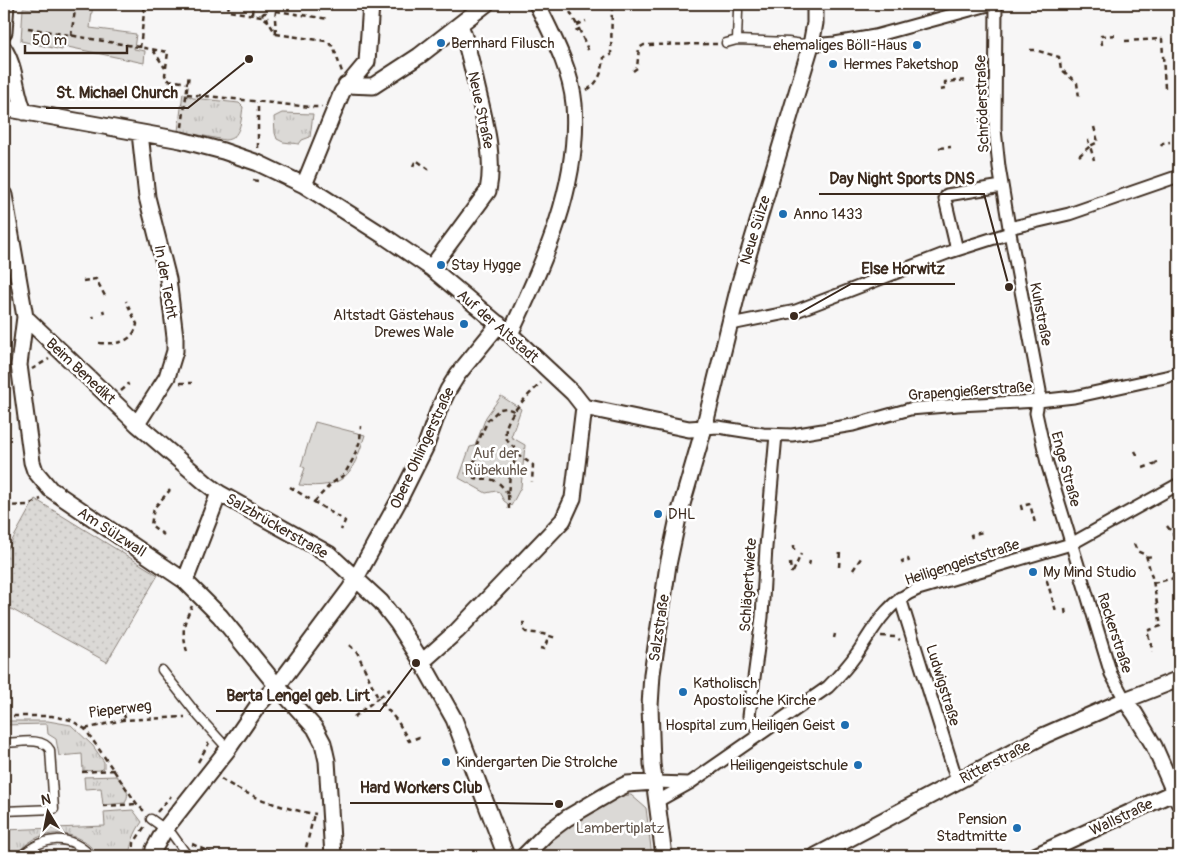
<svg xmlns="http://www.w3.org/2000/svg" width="1183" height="860" viewBox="0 0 1183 860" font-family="Pangolin,sans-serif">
  <defs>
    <pattern id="grass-tufts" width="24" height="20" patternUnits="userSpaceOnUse" patternTransform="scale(1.25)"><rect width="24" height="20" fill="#dbd9d6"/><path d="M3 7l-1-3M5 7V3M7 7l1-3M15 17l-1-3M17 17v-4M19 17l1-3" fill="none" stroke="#bdbab7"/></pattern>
    <pattern id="garden-dots" width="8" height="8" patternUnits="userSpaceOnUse" patternTransform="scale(1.25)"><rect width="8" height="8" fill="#dbd9d6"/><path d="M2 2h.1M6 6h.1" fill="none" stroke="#bdbab7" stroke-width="1.8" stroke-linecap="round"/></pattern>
  </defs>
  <rect width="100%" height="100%" fill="#f7f6f6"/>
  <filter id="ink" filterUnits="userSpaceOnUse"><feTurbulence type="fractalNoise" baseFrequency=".02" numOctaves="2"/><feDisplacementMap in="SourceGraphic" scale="10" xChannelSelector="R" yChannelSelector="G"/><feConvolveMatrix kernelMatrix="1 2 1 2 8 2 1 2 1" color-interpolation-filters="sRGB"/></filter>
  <g filter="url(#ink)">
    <path fill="url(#grass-tufts)" stroke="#8b827a" d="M183 93 193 98 239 103 243 107C241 120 241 139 225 140L178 131Z
      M282 113 313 114 310 137 302 140 299 144 283 142 277 139 275 133 274 117Z
      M4 721H48L71 725 93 746 104 762V768L101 770 83 771 82 754 59 756 56 739 48 734 47 724 4 725Z
      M116 776C125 782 131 793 125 803L103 805 101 788 85 789 84 777Z
      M133 810 142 822C134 833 131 843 129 856H98C86 836 61 829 39 837 29 841 21 849 13 856H4V830L105 826 104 812Z"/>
    <path fill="#dbd9d6" stroke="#8b827a" d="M44 4H93L90 28 136 34 134 49 145 51 144 63 63 46 62 50 21 41 23 8 43 10Z
      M501 396 521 409 511 437 525 445 521 487 511 506 504 501 499 492 496 491 486 493 459 478 470 447 475 446 486 417Z
      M315 422 365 435C352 476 345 489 299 485L305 468 301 466Z
      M631 795 646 808 652 856H528L547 837 614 798 620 796Z"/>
    <path fill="url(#garden-dots)" stroke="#8b827a" d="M35 499 158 575 107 662 4 605V555Z"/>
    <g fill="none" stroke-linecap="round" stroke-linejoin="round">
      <g stroke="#3b2a1e" stroke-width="11">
        <path id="service" d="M738 11 737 40 788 42 811 45
          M726 43 737 40
          M162 670 199 717 228 749
          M4 743C18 743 42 736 50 750L54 809 4 811
          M151 819 172 834 187 855
          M21 856C44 836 69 833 91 856"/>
      </g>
      <g stroke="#3b2a1e" stroke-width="15">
        <path id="pedestrian" d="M996 4 995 129 999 167 1010 233 1040 391 1036 413 1047 463 1111 674 1125 700
          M811 45 835 43 875 36 992 4
          M1009 228 1069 214 1179 176
          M957 250 945 199 947 195 1002 186
          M730 322 736 323 796 311 947 253 1010 233
          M704 428 718 427 763 434 792 435 853 425 910 409 958 405 1038 401 1074 397 1179 374
          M900 598 957 781
          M760 733 749 716 762 617 766 547 776 435
          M654 782 688 783
          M656 802 690 783 828 687C839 676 849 665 858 652 875 626 888 601 918 589L1071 544 1179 484"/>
      </g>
      <g stroke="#3b2a1e" stroke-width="19">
        <path id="minor" d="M4 32 6 4
          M4 49C16 68 15 92 24 112
          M346 85 373 86 419 56 486 4
          M4 108 181 140 223 151 258 163 304 185 384 236 431 268 510 334 573 393 584 407 689 429 704 428
          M304 185 342 92 367 62 371 4
          M4 195 25 317 19 365 32 462 35 471 50 489 185 581 220 616 277 686 315 728 323 743 327 761 333 856
          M431 268 488 191C495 156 485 122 477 88 472 67 468 46 460 25
          M25 317 137 424 207 484 219 493 329 554 381 602 398 624 422 662 454 719 506 856
          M510 334C544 263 580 184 574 104 571 69 552 35 537 4
          M137 424 167 377 175 351V337L168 279 147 197 140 133
          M185 581 219 493
          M422 662 457 631 563 520 573 498 584 407
          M1125 700 1135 714 1154 746 1179 803
          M153 856 154 849 165 829 228 749 259 704 282 680 350 589 398 502 425 448 439 409 448 390 458 374 499 324
          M524 856 547 833 567 818 613 791 627 784 654 782
          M664 856 652 764 650 706 652 674 668 565 678 518 704 428 740 282 811 45 815 23V4
          M816 856 1045 735 1125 700 1179 679
          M1035 856 1179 790"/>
      </g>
      <path stroke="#3b2a1e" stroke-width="2.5" stroke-dasharray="5 4" stroke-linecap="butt" d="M172 4 189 8
        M229 4 228 11 262 16 268 21 276 34
        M566 4 579 29 575 31
        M128 7V4
        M276 11 329 19
        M252 14 253 4
        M262 15 264 13H266L268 21
        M577 25 586 21
        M28 28 168 52 165 75 168 80 188 83
        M579 29 589 52
        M276 33 275 19 277 4
        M276 34 326 41 333 46 342 72
        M71 36 76 4
        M1125 41 1162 39 1165 88H1162
        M1102 45 1101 36 1118 35
        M140 48 145 4
        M153 50 165 68
        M1030 50H1035L1059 57 1061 69 1077 83 1079 97
        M633 71 637 68 639 48 644 45 717 44
        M587 90C599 83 603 70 604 57L611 55 612 4
        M940 90 945 89V82L967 80
        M187 94 310 107H322
        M182 127 189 74
        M1094 127 1098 142 1090 146 1094 160
        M1161 146 1163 143 1170 142
        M258 148V102
        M939 148 951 147
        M1079 156 1090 146 1088 140
        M413 166 416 160 430 170
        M253 180 258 181
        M500 269 509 274 513 266
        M83 281 96 279 105 296
        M103 310 104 313
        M93 316 94 318
        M99 343C115 344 133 344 137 324L126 301
        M32 369 49 359
        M180 383H192
        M121 391 128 385 127 383
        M1135 451 1139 458
        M517 454 533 465 532 482
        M1154 464 1157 463 1156 459
        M1143 468 1154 464 1155 468
        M290 487 345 521 341 530
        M508 494C505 490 501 484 497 482 487 475 474 483 466 473L467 469 478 457 477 444 488 420 500 409 506 408 514 411
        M314 502 331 484 344 475 353 459 360 441 361 426
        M4 506 28 505 41 499
        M509 509 508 494 510 475 518 451C516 448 511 446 509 443 495 423 529 395 541 383
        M1022 510 1021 506 1030 504 1035 523
        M1167 526 1174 535 1179 551
        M164 535 151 525 154 508 170 490
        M972 538 971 535 983 532
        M1134 544 1137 551 1146 555 1153 581 1161 626 1147 631 1153 652
        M794 550V545
        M1146 557 1154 556
        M790 563 791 572H793
        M903 564 902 561 908 559 909 562
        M809 565 810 561
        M839 567 840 551
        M853 570 861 558
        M793 572 801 554
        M1046 581H1047L1056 611
        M1153 583 1179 577
        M1065 609 1066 616
        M522 623H524L523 629 526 632 543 634 556 638
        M881 636 895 637 900 640
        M834 638 835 634
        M349 645 357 652 378 698 390 689
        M540 648 544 649 549 636
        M187 652C182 632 182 625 192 606
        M120 705 126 720
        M4 716H52L71 720 85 729 137 804 145 812
        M354 717 378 698 398 722 409 741 422 736
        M85 729 122 720 185 717
        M198 762 209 743
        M82 772 114 770
        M221 779C247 796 286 810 316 814
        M103 806 137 804
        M157 812 171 796
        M192 844 218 856
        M133 856 134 843 145 826
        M304 856 314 814"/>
      <use href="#service" stroke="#fff" stroke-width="8"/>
      <use href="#pedestrian" stroke="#fff" stroke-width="11"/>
      <use href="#minor" stroke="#fff" stroke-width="15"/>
    </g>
  </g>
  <g fill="#1f6fb2" stroke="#fff" stroke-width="2">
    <circle cx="441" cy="43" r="5"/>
    <circle cx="917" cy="45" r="5"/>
    <circle cx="833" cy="64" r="5"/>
    <circle cx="783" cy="214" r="5"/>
    <circle cx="441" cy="265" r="5"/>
    <circle cx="464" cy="324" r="5"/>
    <circle cx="658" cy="514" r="5"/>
    <circle cx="1033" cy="572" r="5"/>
    <circle cx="683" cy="692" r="5"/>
    <circle cx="845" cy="725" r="5"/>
    <circle cx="446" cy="762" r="5"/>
    <circle cx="858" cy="765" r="5"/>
    <circle cx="1017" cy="828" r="5"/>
  </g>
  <g text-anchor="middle" stroke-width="5" stroke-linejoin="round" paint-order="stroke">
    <g font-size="15" fill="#3b2a1e" stroke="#fff" text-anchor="start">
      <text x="451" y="48">Bernhard Filusch</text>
      <text x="907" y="50" text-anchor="end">ehemaliges Böll-Haus</text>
      <text x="843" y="69">Hermes Paketshop</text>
      <text x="793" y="219">Anno 1433</text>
      <text x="451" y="270">Stay Hygge</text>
      <text x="454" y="320" text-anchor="end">Altstadt Gästehaus<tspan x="454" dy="17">Drewes Wale</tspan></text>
      <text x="668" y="519">DHL</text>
      <text x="1043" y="577">My Mind Studio</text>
      <text x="693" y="688">Katholisch<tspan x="693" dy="17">Apostolische Kirche</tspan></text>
      <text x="835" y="730" text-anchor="end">Hospital zum Heiligen Geist</text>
      <text x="456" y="767">Kindergarten Die Strolche</text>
      <text x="848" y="770" text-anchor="end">Heiligengeistschule</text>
      <text x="1007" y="824" text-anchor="end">Pension<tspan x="1007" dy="17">Stadtmitte</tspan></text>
    </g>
    <g font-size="15" fill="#3b2a1e" stroke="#fff">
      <text transform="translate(982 104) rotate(-92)" y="5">Schröderstraße</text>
      <text transform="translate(481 110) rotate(78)" y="5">Neue Straße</text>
      <text transform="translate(755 230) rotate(-73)" y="5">Neue Sülze</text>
      <text transform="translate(166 282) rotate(80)" y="5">In der Techt</text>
      <text transform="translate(1041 314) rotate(79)" y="5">Kuhstraße</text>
      <text transform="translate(498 326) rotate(41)" y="5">Auf der Altstadt</text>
      <text transform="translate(81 371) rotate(43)" y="5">Beim Benedikt</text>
      <text transform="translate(970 391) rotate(-4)" y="5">Grapengießerstraße</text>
      <text transform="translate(422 448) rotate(-65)" y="5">Obere Ohlingerstraße</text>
      <text transform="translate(1066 469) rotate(75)" y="5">Enge Straße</text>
      <text transform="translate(277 526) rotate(30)" y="5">Salzbrückerstraße</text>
      <text transform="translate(112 532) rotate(33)" y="5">Am Sülzwall</text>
      <text transform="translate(962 562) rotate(-18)" y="5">Heiligengeiststraße</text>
      <text transform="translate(748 585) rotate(-86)" y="5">Schlägertwiete</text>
      <text transform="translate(659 628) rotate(-81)" y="5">Salzstraße</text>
      <text transform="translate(1115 633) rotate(72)" y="5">Rackerstraße</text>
      <text transform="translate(943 685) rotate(73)" y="5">Ludwigstraße</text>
      <text transform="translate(120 709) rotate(-7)" y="5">Pieperweg</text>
      <text transform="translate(995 762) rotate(-27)" y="5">Ritterstraße</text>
      <text transform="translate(1121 817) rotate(-25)" y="5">Wallstraße</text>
    </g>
    <g font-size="15" fill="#63564c" stroke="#fff">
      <text x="496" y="458">Auf der<tspan x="496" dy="17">Rübekuhle</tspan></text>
      <text x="620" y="833">Lambertiplatz</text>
    </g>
  </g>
  <path fill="none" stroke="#3b2a1e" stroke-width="2" d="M249 59L188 108H46M1009 287L984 194H819M794 316L851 284H955M416 663L380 711H216M559 804L493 803H350"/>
  <g fill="#3b2a1e" stroke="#fff" stroke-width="2">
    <circle cx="249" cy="59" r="5"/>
    <circle cx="1009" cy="287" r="5"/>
    <circle cx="794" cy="316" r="5"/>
    <circle cx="416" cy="663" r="5"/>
    <circle cx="559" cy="804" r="5"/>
  </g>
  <g font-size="16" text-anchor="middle" font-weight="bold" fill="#3b2a1e" stroke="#fff" stroke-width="5" stroke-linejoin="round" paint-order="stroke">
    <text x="117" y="98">St. Michael Church</text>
    <text x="902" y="184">Day Night Sports DNS</text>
    <text x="903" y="274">Else Horwitz</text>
    <text x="298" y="701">Berta Lengel geb. Lirt</text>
    <text x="421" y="793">Hard Workers Club</text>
  </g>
  <rect width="1183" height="860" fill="none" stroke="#fff" stroke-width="20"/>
  <rect x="10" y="10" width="1163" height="840" fill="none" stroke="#3b2a1e" stroke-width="2" filter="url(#ink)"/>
  <g transform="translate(48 812) rotate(350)" stroke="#ffffff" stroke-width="4" paint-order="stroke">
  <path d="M0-4L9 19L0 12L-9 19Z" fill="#3b2a1e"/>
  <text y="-8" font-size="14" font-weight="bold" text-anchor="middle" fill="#3b2a1e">N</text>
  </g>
  <path d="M25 45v8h102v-8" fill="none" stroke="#3b2a1e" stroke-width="2.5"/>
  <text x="32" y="45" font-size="15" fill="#3b2a1e" stroke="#ffffff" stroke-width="4" paint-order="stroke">50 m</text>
</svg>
